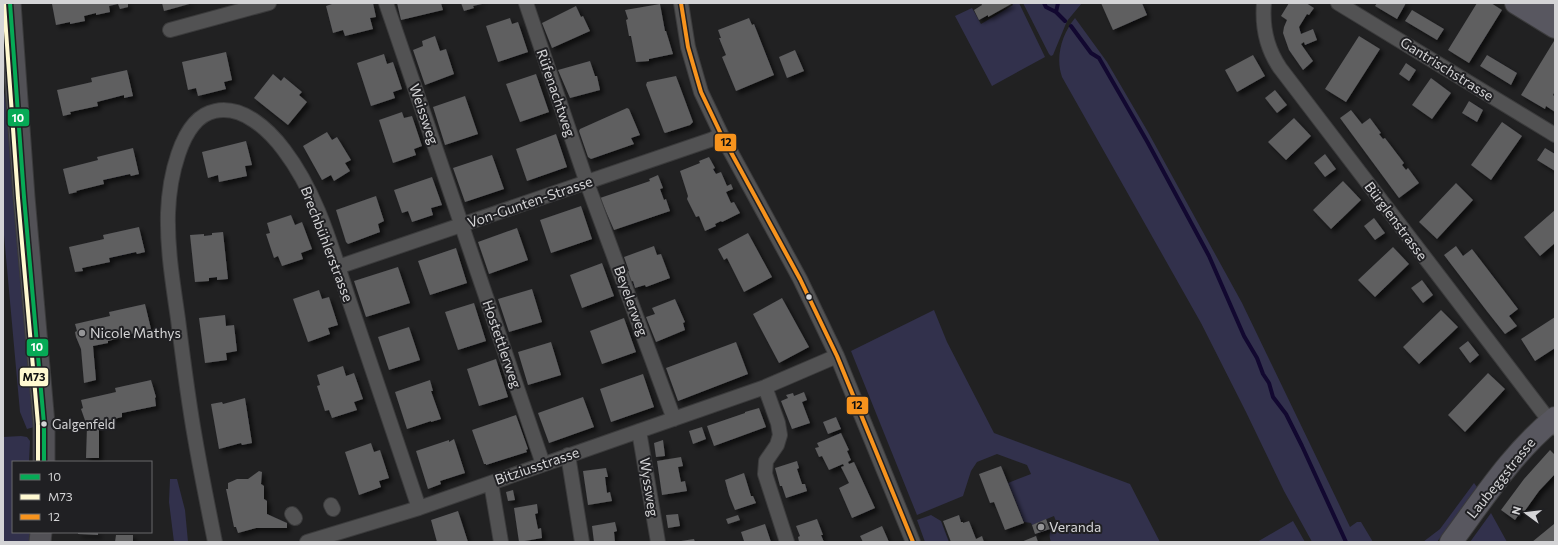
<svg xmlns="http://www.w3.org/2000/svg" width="1558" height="545" viewBox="0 0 1558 545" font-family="Commissioner,sans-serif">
  <defs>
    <filter id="shadow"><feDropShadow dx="3.5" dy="3.5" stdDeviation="2" flood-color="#0009"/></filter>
  </defs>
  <rect width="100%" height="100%" fill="#212122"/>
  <path fill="#32314c" d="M1012 3H1019L1045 57 992 86 955 16 972 8 981 24 1013 5Z
    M1023 3H1082L1067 21 1053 55 1051 56 1049 54Z
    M1075 18 1107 62 1148 132 1242 303 1350 527 1357 522H1361L1373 542H1312L1311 540 1284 491 1246 412 1201 323 1062 77C1055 57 1062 34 1075 18Z
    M3 85 7 111 34 427 27 429 20 412 3 224Z
    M934 310 947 342 994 433 1130 484 1160 542H1051C1048 534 1050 529 1057 524L1054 516 1032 525 1031 523 1024 522 1008 483 1031 474 1027 465 997 454 977 462 971 471 963 496 917 515 851 351Z
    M21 436 27 437 30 441 29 462H13V532H30V542H3V437Z
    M170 479H177L185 510 188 542H174L169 502Z
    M1474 483 1477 487 1437 542H1423L1440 529Z
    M1491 513 1507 542H1470Z
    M931 515 941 521 949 542H925L917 520Z
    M1293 521 1305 542H1257Z"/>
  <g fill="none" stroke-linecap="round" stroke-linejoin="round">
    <path stroke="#120830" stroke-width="4" d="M1044 3 1046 7 1056 12 1065 21
      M1056 12 1058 3
      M1071 26 1091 53 1099 58 1148 143 1209 256 1244 336 1257 358 1263 374 1269 383 1273 397 1286 414 1302 446 1346 542"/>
  </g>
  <path fill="#5e5e60" filter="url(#shadow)" d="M55 3H128V7L120 9 118 4 109 6 110 12 96 15V13L84 16 85 21 70 24V22L56 25 52 4Z
    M162 3H193L164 11Z
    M335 3H373L376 17 370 18 373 29 345 36 343 30 333 33 326 6Z
    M397 3H441L443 10 401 20Z
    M461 3H482V4L473 6 474 8 464 11Z
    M981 3H1013L988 17V15L979 20 974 10 982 5Z
    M1101 3H1142L1147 15 1113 30Z
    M1289 3H1306L1314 8 1309 15 1307 14 1299 27 1301 34 1313 29 1317 40 1305 45 1304 42 1301 44 1313 61 1303 70 1289 50 1283 33 1284 27 1287 20 1281 16Z
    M1377 3H1406L1397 19 1375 6Z
    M1477 3H1491L1502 10 1469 63 1448 50Z
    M660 4 665 31H666L673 54 649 59V61L636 62 631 36H629L626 20 628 19 625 10Z
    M576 6 581 17 583 16 590 31 552 48 542 23Z
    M1412 10 1444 29 1437 40 1405 21Z
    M510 18 512 24 518 22 528 52 498 62 486 26Z
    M749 18 752 25 754 24 774 75 736 91 722 57 726 55 719 38H721L718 30Z
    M435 36 440 51 446 49 454 74 425 85 413 50 423 46 422 41Z
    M1359 36 1380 49 1346 102 1325 89Z
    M1554 41 1555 91 1553 95 1555 97V112L1546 106 1545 109 1521 95Z
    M795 50 804 71 787 78 779 57Z
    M226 52 232 80 224 82 226 89 198 96 196 88 188 90 182 62Z
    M384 54 387 64 393 62 402 89 393 92 395 98 371 106 357 63Z
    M1253 55 1265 76 1237 92 1225 70Z
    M1487 55 1517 73 1511 85 1480 66Z
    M590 61 595 76H597L600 90 570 98 558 70Z
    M1406 63 1416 70 1409 81 1399 74Z
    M127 70 133 96 124 98V95L97 102 98 106 70 112 71 114 63 116 57 90 92 82 91 78Z
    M273 74 281 81 284 77 302 92 299 95 307 102 288 125 254 98Z
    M536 74 549 112 520 122 506 84Z
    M676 76 693 122 690 125 665 133 664 132 646 85 647 82Z
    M1431 78 1451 93 1432 119 1412 105Z
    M1275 90 1287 105 1277 113 1265 98Z
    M465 96 478 134 445 145 433 107Z
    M1469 101 1483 110 1477 122 1462 113Z
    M627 108 629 109 640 135 631 138 634 144 591 159 588 157 579 131 580 129Z
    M1351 110 1362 124 1370 118 1381 133 1379 134 1383 139 1385 138 1404 163 1402 165 1406 170 1408 168 1419 183 1399 198 1340 118Z
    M402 112 404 118 412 116 422 146 414 149 416 155 393 163 379 120Z
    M1294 118 1311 136 1286 160 1268 142Z
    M1502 122 1522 136 1491 180 1471 165Z
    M327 132 332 140 337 137 351 160 345 163 350 171 334 181 331 175 322 180 303 146Z
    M556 134 567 167 527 181 516 149Z
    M246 141 252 165 245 166 247 176 219 182 218 175 208 178 202 152Z
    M133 148 139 174 131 176 130 174 103 180 104 184 76 191 77 192 69 194 63 169 98 160 97 157Z
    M1545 148 1555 154V171L1537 160Z
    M1325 154 1336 169 1325 177 1314 163Z
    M492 155 504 189 465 202 453 168Z
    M709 157 715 168 713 169 716 174 721 172 727 186 731 184 733 189 726 192 731 203 734 202 740 213 722 222 721 221 715 224 716 226 705 231 699 216 696 217 687 199 688 196 680 171 700 163 699 161Z
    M658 175 663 188 660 189 664 200 666 199 670 211 614 230 600 198 650 181 649 179Z
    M432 177 442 205 431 208 433 215 412 222 408 211 402 213 394 190Z
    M1343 181 1361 200 1331 229 1313 210Z
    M1456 183 1473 200 1437 239 1419 222Z
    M376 196 384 221 378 224 380 232 348 244 346 242 336 210Z
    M581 206 592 239 551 253 540 220Z
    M1555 210V243L1540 256 1524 237Z
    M291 215 295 225 302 222 312 249 301 253 303 259 282 266 278 256 274 258 266 234 270 233 267 223Z
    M1374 218 1385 233 1375 240 1364 226Z
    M139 227 145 252 137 254 136 252 109 258 110 262 82 268 83 271 75 272 69 247 104 239 103 235Z
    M517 228 528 260 489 274 478 242Z
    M223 232 228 279 217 280V277L209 278V281L195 282 190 235 204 234V236L212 235V233Z
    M748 233 772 277 744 292 727 258 724 260 718 249Z
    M654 246 657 255 661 254 670 278 646 287 645 285 635 288 633 281 630 282 626 272 629 271 624 257Z
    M1456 246 1463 256 1472 249 1518 309 1509 316 1517 326 1505 334 1486 310 1444 255Z
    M1393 247 1409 264 1375 297 1358 280Z
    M456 248 467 283 430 295 418 261Z
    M602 263 614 296 582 308 570 275Z
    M398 267 410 303 366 317 354 281Z
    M1422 280 1433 295 1423 303 1411 288Z
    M532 289 542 322 509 332 498 299Z
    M319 290 322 299 329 297 338 325 328 328 330 334 308 342 293 299Z
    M782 298 809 347 779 363 753 314Z
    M675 299 685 322 683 323 685 330 656 342 646 317 655 314 652 308Z
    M474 303 486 341 458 350 445 312Z
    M145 304 151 329 123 336 122 333 115 335 116 339 108 341V343L93 346 96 380 84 383 81 349 76 337 75 332 77 331 75 324 110 316 109 312Z
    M1441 310 1458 327 1419 364 1403 347Z
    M225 315 226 326 234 325 237 351 226 353 227 360 205 363 199 318Z
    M1555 317V348L1535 361 1521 339Z
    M624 318 636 352 602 364 590 331Z
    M409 327 420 360 389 370 378 337Z
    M1468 341 1479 355 1470 363 1459 348Z
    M551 342 561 375 528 385 518 352Z
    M736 342 748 374 678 401 666 368Z
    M496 359 508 397 479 406 467 369Z
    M343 366 346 376 354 373 363 399 354 402 357 410 332 418 329 410 325 411 317 386 320 385 317 375Z
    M1488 373 1505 389 1465 432 1448 415Z
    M643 374 654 407 611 422 600 389Z
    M151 380 156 397 155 398 156 406 122 413V417L99 423V458H86L87 426 81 409 83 408 81 400 116 392 115 388Z
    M430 380 433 391H431L441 419 431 422V421L407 429 395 392Z
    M804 392 807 400 802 402 810 423 792 429 781 401 788 398 786 395 793 393 794 396Z
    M583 397 594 427 549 443 538 413Z
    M245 398 252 443 242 445 241 443 219 449 211 404 222 402 223 404Z
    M759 408 766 427 714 446 707 426 745 413V412Z
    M516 415 528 449 526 450 527 452 486 465V464H484L472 430Z
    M836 417 841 429 828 434 823 422Z
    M702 427 706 439 693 444 689 431Z
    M841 433 849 450 847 451 851 460 848 462 849 464 854 462 875 508 852 518 839 488 849 483 841 467 844 466 843 464 829 470 822 456 819 457 815 448 819 447 817 443Z
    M454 439 465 473 440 481 441 484 428 489 416 451 449 440V442Z
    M663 440 665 456 656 457 654 443Z
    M371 443 374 452 380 450 389 478 379 481 381 487 359 495 345 452Z
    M1550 450 1555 455V474L1539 491 1524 512 1522 510 1515 520 1501 510 1524 479Z
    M681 457 683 466 678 467 681 482 685 481 687 491 662 495 657 461Z
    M797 461 799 468 797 469 802 484H805L807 491 786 498 782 486H780L775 468Z
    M1001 466 1024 523 1005 530 994 502 990 503 979 474Z
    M606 468 608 477H605L607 493 610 492 612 501 588 505 583 471Z
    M259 471 262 472 261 484 264 486V499L267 501V514L287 523V528H256L238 533 236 527H234L226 489H228V483L237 479H248Z
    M744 473 751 496H753L756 503 735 510 729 495 725 480Z
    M513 490 515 500 508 501 506 492Z
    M537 504 538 513 535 514 538 529 541 528 542 538 519 542 514 508Z
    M458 511 468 542H437L431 520Z
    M678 514 680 526 668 528 666 515Z
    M738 515 740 520 728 524 726 519Z
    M959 515 961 522H963V523L969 521 976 539 982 536 984 542H951L943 521Z
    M817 519 823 535H821L824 542H799L798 537 800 536 796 526Z
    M1046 519 1050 529 1035 534 1032 525Z
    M615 522 617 531 614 532 615 542H594L592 526Z
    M765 524 771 542 744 541 741 532Z
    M1554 524 1555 542H1532Z
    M882 526 889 542H863L860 536Z
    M78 532H98V535L78 534Z
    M116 535H133V542H115Z
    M1036 536 1038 542H1021Z
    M694 539 695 542H681V541Z"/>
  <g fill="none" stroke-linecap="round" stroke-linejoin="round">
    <g stroke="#3b3b3c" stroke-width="16">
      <path id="street" d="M386 3 543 464
        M526 3 587 183 674 419
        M681 3 688 47 701 92 721 134 800 279 837 356 913 542
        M1264 3C1262 26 1267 49 1280 68L1555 428
        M1338 3 1555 135
        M170 30 269 3
        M338 267 713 139 721 134
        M765 387 778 423 780 435 777 445 766 461 765 474 787 542
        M639 431 658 542
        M568 455 582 542
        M491 483 501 542
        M331 505 333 509
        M292 514 295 518
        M215 542C208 507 201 473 195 438 188 399 183 359 178 319 173 284 167 249 168 213 169 184 179 118 215 111 243 105 269 130 284 150 319 196 333 253 351 306 373 373 396 440 419 508
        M307 542 419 508 639 431 765 387 837 356"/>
    </g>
    <g stroke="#3b3b3c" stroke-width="23">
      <path id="secondary" d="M10 3 24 197 44 424V462
        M40 542 41 532"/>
    </g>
    <g stroke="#3b3b3c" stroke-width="24">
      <path id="primary" d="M1451 542C1483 499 1513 452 1555 418"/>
    </g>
    <g stroke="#3b3b3c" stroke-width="24">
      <path id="highway" d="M1516 3 1555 27
        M1549 3 1555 7"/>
    </g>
    <use href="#street" stroke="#525253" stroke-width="14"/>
    <use href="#secondary" stroke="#525156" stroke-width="21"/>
    <use href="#primary" stroke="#58575f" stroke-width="22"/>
    <use href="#highway" stroke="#585760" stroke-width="22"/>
    <g stroke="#202023" stroke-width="7">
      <path id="bus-1" d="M10 3 24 197 44 424V462"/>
    </g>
    <g stroke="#202023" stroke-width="7">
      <path id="bus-2" d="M4 3 18 198 38 424V462"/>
    </g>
    <g stroke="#202023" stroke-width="7">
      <path id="bus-3" d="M681 3 688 47 701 92 721 134 800 279 837 356 913 542"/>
    </g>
    <use href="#bus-1" stroke="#06aa56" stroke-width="4"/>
    <use href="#bus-2" stroke="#fff9d1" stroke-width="4"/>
    <use href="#bus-3" stroke="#f7931d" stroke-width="4"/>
  </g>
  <g fill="#d4d4d6" stroke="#202023" stroke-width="1.5">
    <circle cx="809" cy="297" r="3.5"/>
    <circle cx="44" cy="424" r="3.5"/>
  </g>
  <g fill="#959597" stroke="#202023" stroke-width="1.5">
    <circle cx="82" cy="333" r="4"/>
    <circle cx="1041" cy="527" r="4"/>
  </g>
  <g text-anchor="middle" stroke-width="4" stroke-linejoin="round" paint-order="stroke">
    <g font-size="13" fill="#d4d4d6" stroke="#202023" text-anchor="start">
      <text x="52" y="429">Galgenfeld</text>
    </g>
    <g font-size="14" fill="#d4d4d6" stroke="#202023">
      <text transform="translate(1447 69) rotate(32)" y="5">Gantrischstrasse</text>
      <text transform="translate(556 93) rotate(71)" y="5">Rüfenachtweg</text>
      <text transform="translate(424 114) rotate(71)" y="5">Weissweg</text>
      <text transform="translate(530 202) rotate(-19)" y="5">Von-Gunten-Strasse</text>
      <text transform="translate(1396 221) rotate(53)" y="5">Bürglenstrasse</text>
      <text transform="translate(327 244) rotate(69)" y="5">Brechbühlerstrasse</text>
      <text transform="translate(631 301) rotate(70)" y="5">Beyelerweg</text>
      <text transform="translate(502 344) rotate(71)" y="5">Hostettlerweg</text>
      <text transform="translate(537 466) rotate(-19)" y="5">Bitziusstrasse</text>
      <text transform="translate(1501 478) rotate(-51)" y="5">Laubeggstrasse</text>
      <text transform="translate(649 487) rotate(81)" y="5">Wyssweg</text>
    </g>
    <g font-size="14" fill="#d4d4d6" stroke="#202023" text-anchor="start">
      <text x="90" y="338">Nicole Mathys</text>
      <text x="1049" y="532">Veranda</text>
    </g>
  </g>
  <g stroke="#202023" stroke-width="1.5">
    <rect x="7" y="108" width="23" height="19" rx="4" fill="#06aa56"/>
    <rect x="714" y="133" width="23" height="19" rx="4" fill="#f7931d"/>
    <rect x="26" y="338" width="23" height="19" rx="4" fill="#06aa56"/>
    <rect x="19" y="367" width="30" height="20" rx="4" fill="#fff9d1"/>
    <rect x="846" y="396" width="23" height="19" rx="4" fill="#f7931d"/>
  </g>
  <g font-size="11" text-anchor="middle" font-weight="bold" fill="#fff">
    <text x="18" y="122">10</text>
    <text x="37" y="351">10</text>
  </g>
  <g font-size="11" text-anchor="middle" font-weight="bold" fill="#111">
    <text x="726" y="146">12</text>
    <text x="34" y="381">M73</text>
    <text x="857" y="409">12</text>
  </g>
  <rect width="1558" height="545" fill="none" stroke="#d4d4d6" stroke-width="8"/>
  <rect x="12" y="461" width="140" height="72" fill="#202023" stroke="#68686b"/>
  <rect x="20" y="474" width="20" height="6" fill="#06aa56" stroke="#68686b"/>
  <text x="48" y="481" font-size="12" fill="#d4d4d6">10</text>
  <rect x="20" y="494" width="20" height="6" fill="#fff9d1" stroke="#68686b"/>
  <text x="48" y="501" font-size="12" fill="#d4d4d6">M73</text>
  <rect x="20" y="514" width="20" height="6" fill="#f7931d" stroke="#68686b"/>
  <text x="48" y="521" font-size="12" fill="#d4d4d6">12</text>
  <g transform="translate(1526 513) rotate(285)" stroke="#202023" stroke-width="3" paint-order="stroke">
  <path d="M0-3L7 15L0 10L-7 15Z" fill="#d4d4d6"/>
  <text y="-6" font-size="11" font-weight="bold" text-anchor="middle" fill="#d4d4d6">N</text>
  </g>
</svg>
